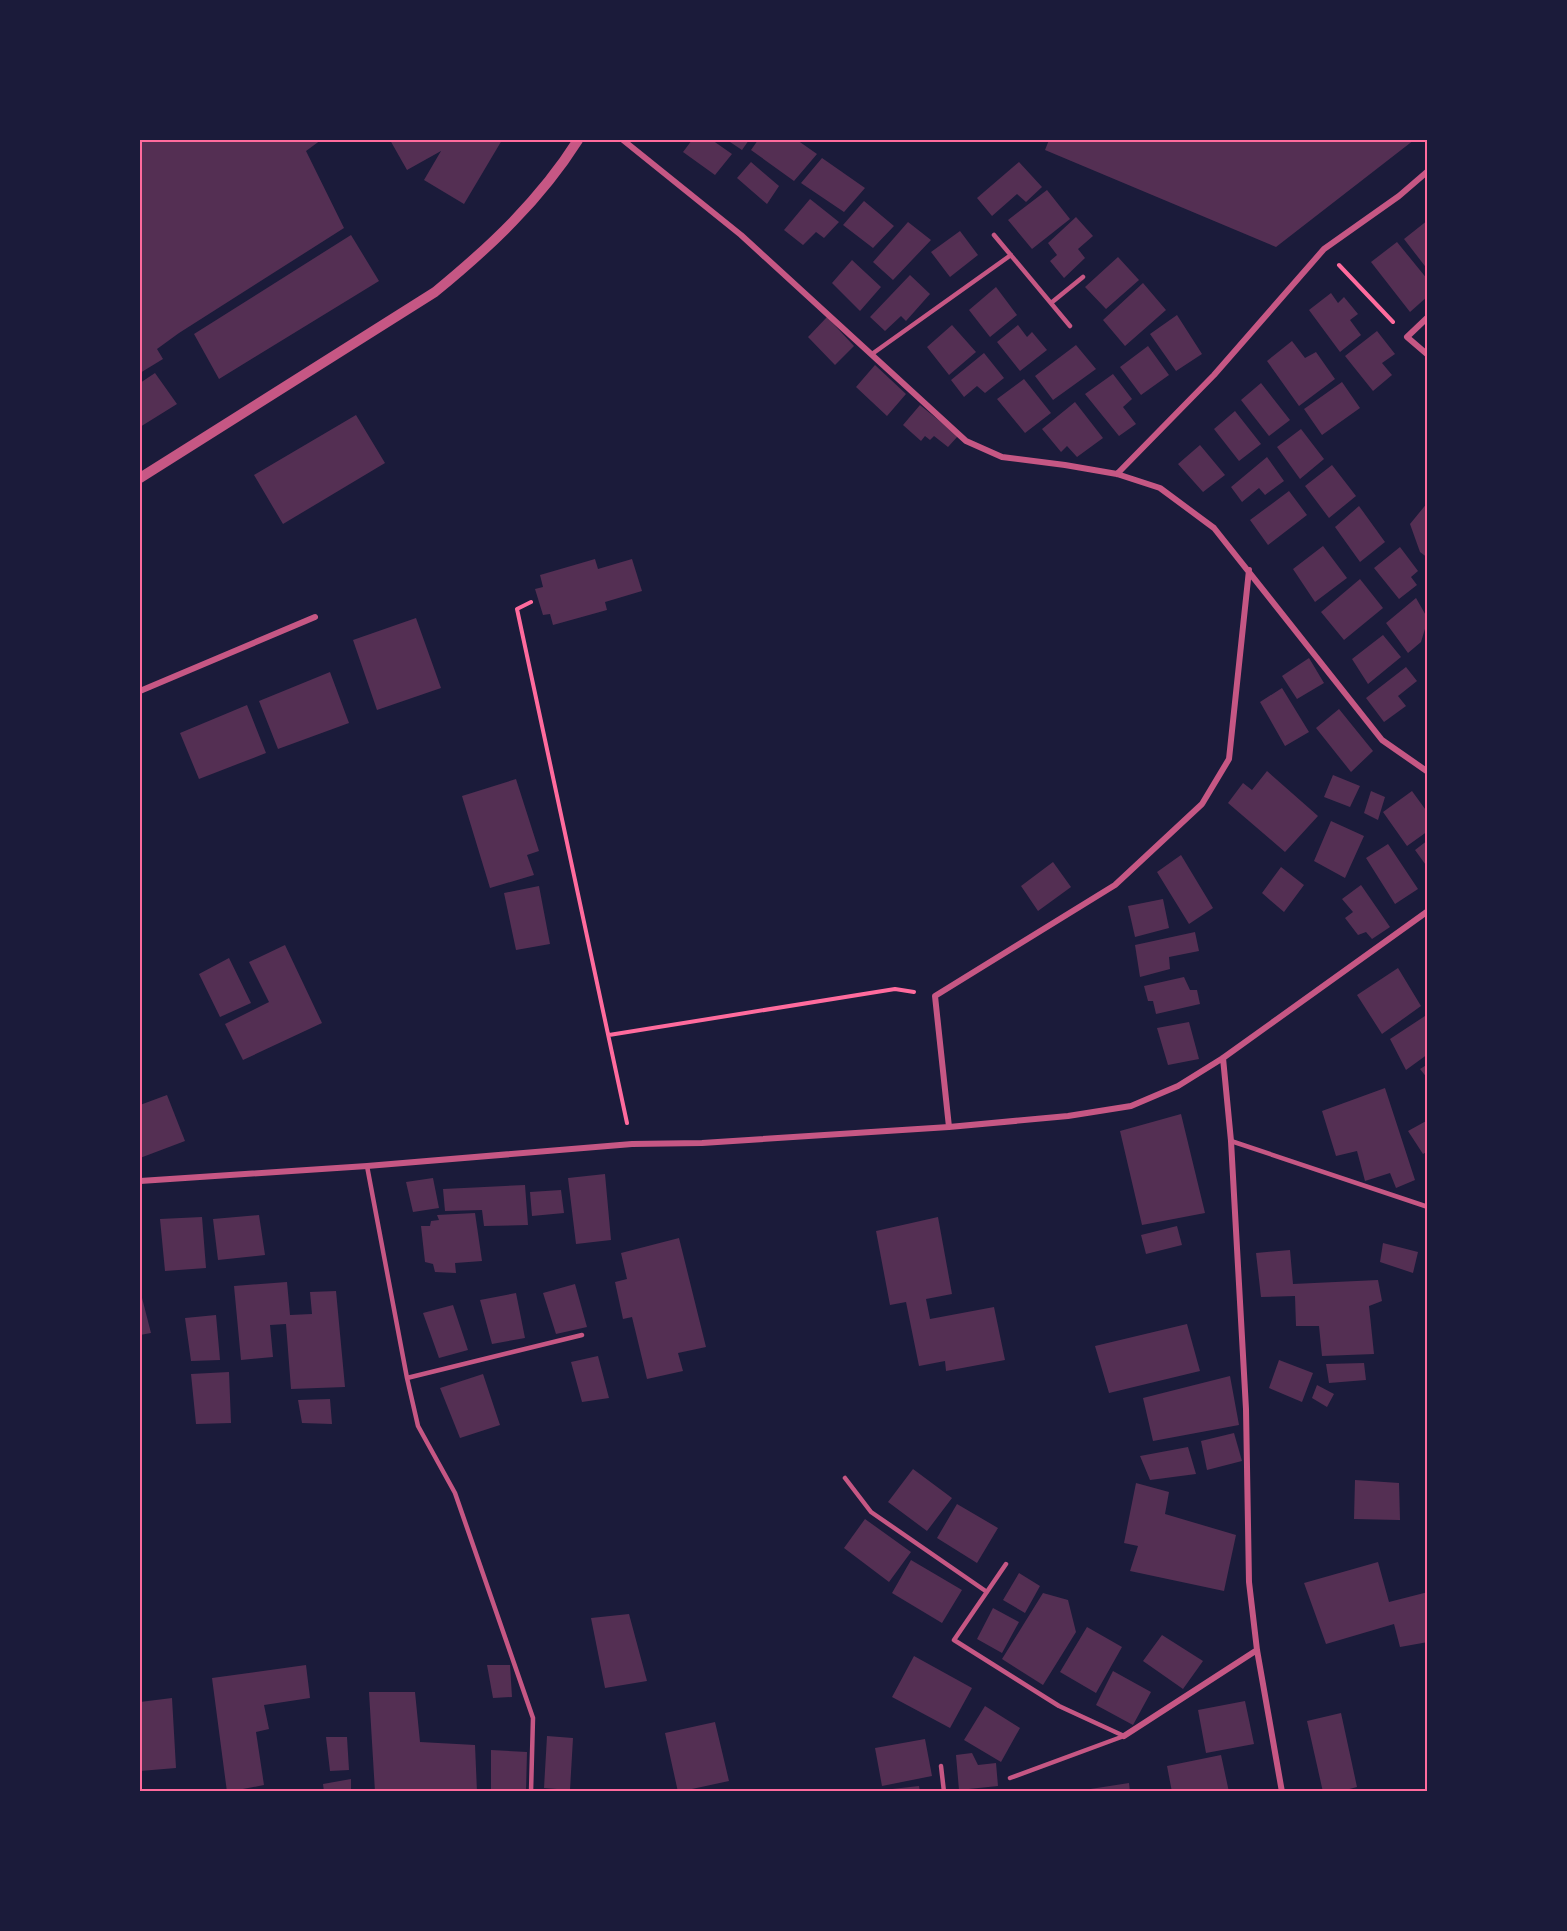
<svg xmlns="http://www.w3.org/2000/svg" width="1567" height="1931" viewBox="0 0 1567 1931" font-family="'Fira Sans Condensed',sans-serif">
  <rect width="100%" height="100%" fill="#1b1b3a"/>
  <path fill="#542f53" d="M140 140H321L306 151 344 228 179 333 157 349 163 359 140 373Z
    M390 140H502L464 204 424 180 441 151 407 170Z
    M692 140H712L732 154 715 175 683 152Z
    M727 140H749L742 150Z
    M758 140H797L817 154 794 181 751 150Z
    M1049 140H1414L1276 247 1045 150Z
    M822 158 865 188 844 212 801 183Z
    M751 162 779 186 767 204 737 178Z
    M1019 162 1042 187 1026 202 1017 194 992 216 977 198Z
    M1047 190 1070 219 1032 249 1008 220Z
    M810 199 839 222 824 238 816 232 803 245 784 230Z
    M864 201 894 226 873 248 843 225Z
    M1076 217 1093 236 1078 249 1085 258 1064 278 1050 261 1057 255 1048 243Z
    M1428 220V270L1404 239Z
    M908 222 931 240 893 280 873 262Z
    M960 231 978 255 950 277 931 252Z
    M351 235 379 281 219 379 194 334Z
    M1397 242 1428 280V296L1410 312 1371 262Z
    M1118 257 1139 280 1106 309 1085 287Z
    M852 260 881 287 860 311 832 283Z
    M910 275 930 294 906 321 901 316 885 331 870 317Z
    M1143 283 1166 310 1125 346 1103 320Z
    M996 287 1017 315 990 337 969 310Z
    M1331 293 1338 303 1344 297 1358 314 1350 320 1361 335 1340 352 1309 310Z
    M1177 315 1202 354 1176 371 1150 334Z
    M827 317 854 346 835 365 808 337Z
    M952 325 976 352 949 375 927 347Z
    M1018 325 1027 337 1032 332 1047 350 1020 371 997 342Z
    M1377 331 1395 354 1382 363 1392 375 1373 391 1345 356Z
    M1292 341 1305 358 1316 352 1335 379 1299 406 1267 361Z
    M1076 345 1096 369 1053 400 1035 376Z
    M1148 346 1169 375 1141 395 1120 367Z
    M984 353 1004 378 985 393 977 386 964 397 951 380Z
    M875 365 906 394 887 416 856 387Z
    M155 373 177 404 140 427V383Z
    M1113 374 1132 399 1123 407 1136 424 1119 436 1085 394Z
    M1024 379 1051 413 1025 433 997 399Z
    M1342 382 1360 408 1322 435 1304 409Z
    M1261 383 1290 420 1269 436 1241 400Z
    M1075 402 1103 438 1077 457 1067 446 1061 452 1042 429Z
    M920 405 958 436 948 447 934 436 930 440 925 436 921 441 903 425Z
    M1235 411 1261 444 1239 461 1214 429Z
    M356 415 385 463 283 524 254 475Z
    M1301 429 1324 459 1300 479 1277 447Z
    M1200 445 1225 475 1203 492 1178 464Z
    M1267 457 1284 481 1265 495 1259 488 1242 502 1231 487Z
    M1332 465 1356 496 1329 518 1305 486Z
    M1289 491 1307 515 1268 545 1250 520Z
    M1428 502V558L1420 552 1410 524Z
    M1359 506 1385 542 1360 562 1335 527Z
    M1323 546 1347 578 1315 602 1293 569Z
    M1400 547 1418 571 1411 577 1417 585 1399 599 1374 568Z
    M595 559 598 569 632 559 642 591 605 602 607 610 553 625 550 614 543 615 535 589 543 587 540 575Z
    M1360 579 1383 608 1344 640 1321 612Z
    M1416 598 1428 619 1421 642 1408 653 1386 623Z
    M416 618 441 688 377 710 353 640Z
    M1383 635 1401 657 1368 684 1352 659Z
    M1309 658 1324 683 1297 699 1282 676Z
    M1406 667 1417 681 1398 696 1406 706 1384 722 1366 698Z
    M330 672 349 723 278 749 259 701Z
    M1282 688 1309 732 1285 746 1260 702Z
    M247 705 266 753 199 779 180 733Z
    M1339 709 1373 751 1351 772 1316 728Z
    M1267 771 1318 816 1285 852 1228 803 1243 783 1252 790Z
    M1333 775 1360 786 1350 807 1324 797Z
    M516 779 539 851 527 855 534 875 490 888 462 796Z
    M1371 791 1385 797 1378 820 1364 813Z
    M1412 791 1428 813V831L1407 846 1383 812Z
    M1331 821 1364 836 1345 878 1314 861Z
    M1428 840V868L1415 850Z
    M1388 844 1418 889 1395 904 1366 858Z
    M1181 855 1213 908 1189 924 1157 872Z
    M1053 862 1071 887 1038 911 1021 886Z
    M1281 867 1304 885 1284 912 1262 893Z
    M1361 885 1390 927 1372 939 1366 932 1358 935 1345 918 1353 912 1342 899Z
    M539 886 550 944 516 950 504 893Z
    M1163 899 1169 928 1135 937 1128 906Z
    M1195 932 1199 951 1169 957 1170 969 1140 977 1135 945Z
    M285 945 322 1023 243 1060 225 1024 269 1002 249 962Z
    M229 958 251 1003 220 1017 199 974Z
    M1398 968 1421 1006 1382 1034 1357 995Z
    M1184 977 1190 990H1197L1200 1004 1156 1014 1153 1001H1148L1144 986Z
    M1428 1014V1054L1406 1070 1390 1039Z
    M1189 1022 1199 1059 1168 1065 1157 1028Z
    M1428 1064V1079L1420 1069Z
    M1385 1088 1415 1180 1396 1188 1390 1173 1365 1181 1357 1151 1336 1156 1322 1111Z
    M167 1095 185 1141 140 1158V1105Z
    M1181 1114 1205 1213 1142 1225 1120 1131Z
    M1428 1120V1151L1423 1154 1408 1131Z
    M605 1174 611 1240 576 1244 568 1178Z
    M433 1178 439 1208 413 1212 406 1182Z
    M525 1185 528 1225 484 1226 482 1210 445 1211 443 1189Z
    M561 1190 564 1213 532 1216 530 1192Z
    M475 1213 482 1261 455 1263 456 1273 435 1272 433 1264 425 1262 421 1226H430L431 1221 439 1220 437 1215Z
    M259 1215 265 1255 218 1260 213 1219Z
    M202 1217 206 1268 165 1271 160 1219Z
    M938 1217 952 1294 926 1299 930 1319 994 1307 1005 1360 946 1371 945 1361 919 1366 906 1302 890 1305 876 1231Z
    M1177 1226 1182 1245 1146 1254 1141 1235Z
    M679 1238 706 1347 678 1353 683 1371 647 1379 632 1317 623 1319 615 1282 627 1279 621 1253Z
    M1383 1243 1418 1252 1413 1273 1380 1262Z
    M1290 1250 1293 1284 1378 1280 1382 1301 1369 1306 1374 1354 1322 1356 1319 1326H1296L1295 1296 1261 1297 1256 1253Z
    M287 1282 290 1315 312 1314 310 1292 336 1291 345 1387 291 1389 286 1324 270 1325 273 1357 241 1360 234 1286Z
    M575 1284 587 1327 556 1334 543 1293Z
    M140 1290 151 1333 140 1335Z
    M516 1293 525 1338 492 1344 480 1300Z
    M453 1305 468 1350 439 1358 423 1313Z
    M216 1315 220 1360 191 1361 185 1318Z
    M1187 1324 1200 1371 1109 1393 1095 1346Z
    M598 1356 609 1398 582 1402 571 1362Z
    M1279 1360 1313 1373 1302 1402 1269 1388Z
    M1364 1363 1366 1380 1329 1383 1326 1364Z
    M229 1372 231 1423 196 1424 191 1374Z
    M483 1374 500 1425 460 1438 440 1388Z
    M1230 1376 1239 1425 1153 1441 1143 1398Z
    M1317 1385 1334 1394 1327 1407 1312 1398Z
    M330 1399 332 1424 302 1423 298 1400Z
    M1234 1433 1242 1461 1207 1470 1201 1441Z
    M1188 1447 1196 1474 1150 1480 1140 1456Z
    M913 1469 952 1498 927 1531 888 1502Z
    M1355 1480 1399 1483 1400 1520 1354 1519Z
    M1136 1483 1169 1492 1165 1514 1236 1535 1224 1591 1130 1571 1138 1546 1124 1543Z
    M957 1504 998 1528 977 1563 937 1538Z
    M865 1519 911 1552 889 1582 844 1548Z
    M911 1560 962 1590 942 1623 892 1593Z
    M1378 1562 1389 1602 1428 1592V1642L1400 1647 1394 1624 1326 1644 1304 1583Z
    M1019 1573 1040 1586 1025 1613 1003 1600Z
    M1043 1593 1068 1600 1076 1632 1043 1685 1002 1659Z
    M993 1608 1019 1622 1002 1653 977 1639Z
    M629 1614 647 1681 605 1688 591 1618Z
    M1087 1627 1122 1647 1096 1693 1060 1672Z
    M1162 1635 1203 1661 1183 1689 1143 1661Z
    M914 1656 972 1688 950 1728 892 1697Z
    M306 1665 310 1698 264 1705 269 1729 256 1732 264 1785 227 1792 212 1678Z
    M487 1665H510L512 1697 493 1698Z
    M1113 1671 1151 1692 1133 1725 1096 1705Z
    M369 1692H415L420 1742 475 1745 477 1792H375Z
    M172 1698 176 1768 140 1771V1702Z
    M1245 1701 1254 1744 1206 1753 1198 1710Z
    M985 1706 1020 1728 1001 1762 964 1740Z
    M1341 1713 1357 1787 1338 1792H1323L1307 1721Z
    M715 1722 729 1781 678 1792 665 1733Z
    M547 1736 573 1738 570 1790 544 1788Z
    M326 1737H347L349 1770 330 1771Z
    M925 1739 932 1776 882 1786 875 1748Z
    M491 1750 527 1752 526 1792H491Z
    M972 1753 978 1765 996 1763 998 1786 959 1790 956 1755Z
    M1221 1755 1229 1792H1172L1167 1766Z
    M351 1779V1792H324L323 1784Z
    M1129 1783 1130 1792H1084V1790Z
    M919 1786 920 1792H883V1790Z"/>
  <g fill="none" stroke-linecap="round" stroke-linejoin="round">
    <path stroke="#ff6b9d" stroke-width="4" d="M1339 265 1393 322
      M531 602 517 609 627 1123
      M609 1035 895 989 914 992"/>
    <path stroke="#c65784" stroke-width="4.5" d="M994 235 1070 326
      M1051 303 1083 277
      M872 354 1011 255
      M1231 1141 1428 1207
      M367 1166 407 1378 418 1426 455 1493 533 1718 531 1792
      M407 1378 582 1335
      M845 1478 871 1512 987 1592
      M1006 1564 954 1640 1059 1706 1124 1736
      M941 1766 944 1792
      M1010 1778 1124 1736"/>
    <path stroke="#c65784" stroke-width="6" d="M623 140 741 235 966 441 1002 457 1065 465 1117 474 1160 488 1214 528 1382 740 1428 772
      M1428 317 1407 337 1428 355
      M1117 474 1214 375 1324 249 1399 196 1428 171
      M140 691 315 617
      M1223 1058 1231 1141 1246 1409 1249 1582 1257 1650 1282 1792
      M949 1127 935 996 1115 885 1202 804 1229 759 1249 570
      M140 1181 367 1166 632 1144 702 1143 949 1127 1068 1116 1131 1106 1178 1086 1223 1058 1428 911
      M1124 1736 1257 1650"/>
    <path stroke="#c65784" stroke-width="10" d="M140 478 435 292C490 247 540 200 578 140"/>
  </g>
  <rect width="1567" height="1931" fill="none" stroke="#1b1b3a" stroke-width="282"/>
  <rect x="141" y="141" width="1285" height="1649" fill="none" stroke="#ff6b9d" stroke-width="2"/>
</svg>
